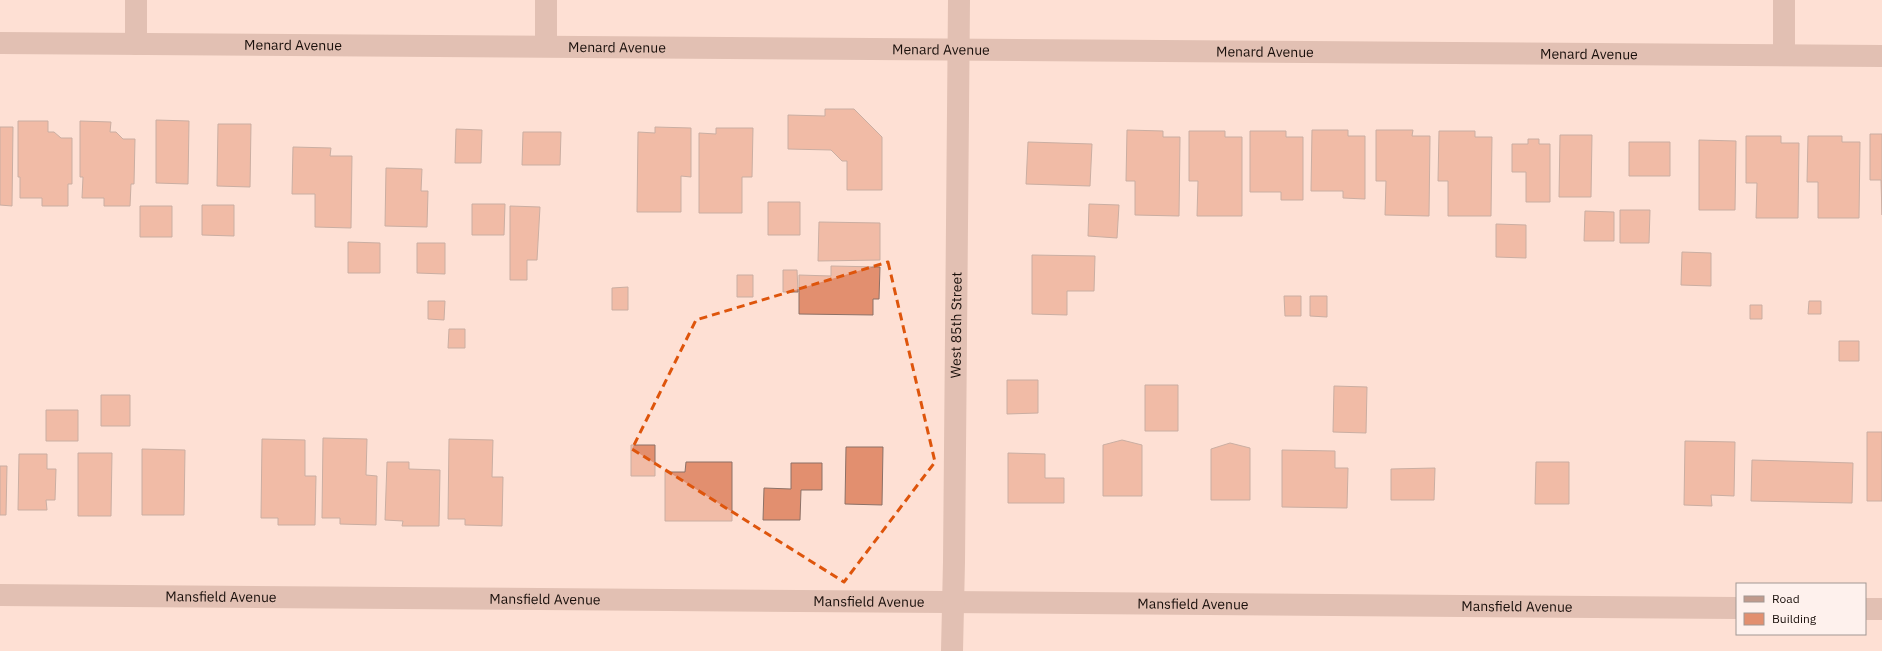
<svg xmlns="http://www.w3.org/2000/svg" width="1882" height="651" viewBox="0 0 1882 651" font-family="'IBM Plex Sans',sans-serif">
  <rect width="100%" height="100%" fill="#fee0d4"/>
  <path fill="#e28f6f" stroke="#8c7167" d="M825 109H854L882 137V190H847V161H842L831 150 788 149V115L825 116Z
    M156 120 189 121 188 184 156 183Z
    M18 121H48V132H54L61 138H72V184H68V206H42V198H20V177H18Z
    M80 121 111 122 110 132H116L123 139H135L134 184H131L130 206H104V198H82L83 177H80Z
    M218 124H251L250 187 217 186Z
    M0 127H13L12 206 0 205Z
    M655 127 691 128V177L681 176V212H637L638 132 655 133Z
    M716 128H753L752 177H742V213H699V133L716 134Z
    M456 129 482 130 481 163H455Z
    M1127 130 1163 131V137H1180L1179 216 1135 215V181H1126Z
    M1312 130H1348V136H1365V199L1343 198V191H1311Z
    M1376 130H1413L1412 136H1430L1429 216 1385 215 1386 181H1376Z
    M1189 131H1225V137H1242V216H1197L1198 181H1189Z
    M1250 131H1286V137H1303V200H1281V192H1250Z
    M1439 131H1475V137H1492L1491 216H1448V181H1438Z
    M523 132H561L560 165H522Z
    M1870 134H1882V215L1881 180H1870Z
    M1560 135H1592L1591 197H1559Z
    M1746 136H1781V143H1799L1798 218H1756L1757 183H1746Z
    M1808 136H1842V142H1860L1859 218H1818V182H1807Z
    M1528 139H1539V144H1550V202H1526V172H1512V144H1528Z
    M1699 140 1736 141 1735 210H1699Z
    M1028 142 1092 144 1090 186 1026 184Z
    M1629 142H1670V176H1629Z
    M293 147 331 148 330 156H352L351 228 315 227V194H292Z
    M386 168 422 169 421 191H428L427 227 385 226Z
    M768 202H800V235H768Z
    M472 204H505L504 235H472Z
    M1089 204 1119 205 1117 238 1088 236Z
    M202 205H234V236L202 235Z
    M140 206H172V237H140Z
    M510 206 540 207 537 260H527V280H510Z
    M1620 210H1650L1649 243H1620Z
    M1585 211 1614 212V241H1584Z
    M819 222 880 223V260L818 261Z
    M1496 224 1526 225V258L1496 257Z
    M348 242 380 243V273H348Z
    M417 243H445V274L417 273Z
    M1682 252 1711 253V286L1681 285Z
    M1032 255 1095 256 1094 291H1067V315L1032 314Z
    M831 266 880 267 879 299H873V315L799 314V275L831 276Z
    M783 270H797L798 292H783Z
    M737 275H753V297H737Z
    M628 287V310H612V288Z
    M1284 296H1301V316H1285Z
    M1310 296H1327V317L1310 316Z
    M428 301H445L444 320 428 319Z
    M1809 301H1821V314H1808Z
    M1750 305H1762V319H1750Z
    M449 329H465V348H448Z
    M1839 341H1859V361H1839Z
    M1007 380H1038V413L1007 414Z
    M1145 385H1178V431H1145Z
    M1334 386 1367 387 1366 433 1333 432Z
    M101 395H130V426H101Z
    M46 410H78V441H46Z
    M1867 432H1882V501H1867Z
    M323 438 367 439 366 475 377 476 376 525 340 524V518H322Z
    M262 439 305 440V476H316L315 525H278V518H261Z
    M449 439 493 440 492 477H503L502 526 465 525V519H448Z
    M1122 440 1142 445V496H1103V445Z
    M1685 441 1735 442 1734 496 1711 495 1712 506 1684 505Z
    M1230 443 1250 448V500H1211V449Z
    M631 445H655V476H631Z
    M846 447H883L882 505 845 504Z
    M142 449 185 450 184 515H142Z
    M1282 450 1335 451V468H1348L1347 508 1282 507Z
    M78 453H112L111 516H78Z
    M1008 453 1045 454V478H1064V503H1008Z
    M19 454H47V469H56L55 500H46L47 510H18Z
    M1752 460 1853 463 1852 503 1751 501Z
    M387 462H409V469L440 470 439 526H402L403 521 385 520Z
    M686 462H732V521H665V472H685Z
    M1536 462H1569V504H1535Z
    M791 463H822V490H801L800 520H763L764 488 791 489Z
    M0 466H7L6 515H0Z
    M1435 468 1434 500H1391V469Z"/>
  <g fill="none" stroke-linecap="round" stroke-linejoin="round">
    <g stroke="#c09a8c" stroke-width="22">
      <path id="s1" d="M0 43 1882 56"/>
      <path d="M136 44V0"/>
      <path d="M546 46V0"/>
      <path d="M1784 55V0"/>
      <path id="s2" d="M0 595 1737 608"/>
      <path d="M1865 609H1882"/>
      <path id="s3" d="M952 651 954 562 959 0"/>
    </g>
  </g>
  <path d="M0 0H1882V651H0ZM888 262 935 462 844 582 632 449 696 320Z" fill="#fee0d4" fill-opacity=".55" fill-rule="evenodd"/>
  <path fill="none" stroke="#de550c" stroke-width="3" stroke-dasharray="8 5" stroke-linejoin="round" d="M888 262 935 462 844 582 632 449 696 320Z"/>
  <g text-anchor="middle" stroke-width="3.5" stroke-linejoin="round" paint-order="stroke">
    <g font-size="14" fill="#190f0b" stroke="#fef1ed">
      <text dy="5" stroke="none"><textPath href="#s1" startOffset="293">Menard Avenue</textPath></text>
      <text dy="5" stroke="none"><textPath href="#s1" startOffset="617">Menard Avenue</textPath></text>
      <text dy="5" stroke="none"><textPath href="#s1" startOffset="941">Menard Avenue</textPath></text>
      <text dy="5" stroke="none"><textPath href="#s1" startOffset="1265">Menard Avenue</textPath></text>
      <text dy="5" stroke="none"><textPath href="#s1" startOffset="1589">Menard Avenue</textPath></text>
      <text dy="5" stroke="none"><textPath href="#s3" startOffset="326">West 85th Street</textPath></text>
      <text dy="5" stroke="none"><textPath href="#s2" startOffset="221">Mansfield Avenue</textPath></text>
      <text dy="5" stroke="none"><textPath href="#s2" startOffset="545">Mansfield Avenue</textPath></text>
      <text dy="5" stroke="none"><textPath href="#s2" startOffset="869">Mansfield Avenue</textPath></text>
      <text dy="5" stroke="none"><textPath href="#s2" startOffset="1193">Mansfield Avenue</textPath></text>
      <text dy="5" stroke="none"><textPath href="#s2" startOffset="1517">Mansfield Avenue</textPath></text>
    </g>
  </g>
  <rect x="1736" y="583" width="130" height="52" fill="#fef1ed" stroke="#a29793"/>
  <rect x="1744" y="596" width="20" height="6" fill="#c09a8c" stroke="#a29793"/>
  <text x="1772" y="603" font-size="12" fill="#190f0b">Road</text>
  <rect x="1744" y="613" width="20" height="12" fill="#e28f6f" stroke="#a29793"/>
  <text x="1772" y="623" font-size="12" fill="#190f0b">Building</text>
</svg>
